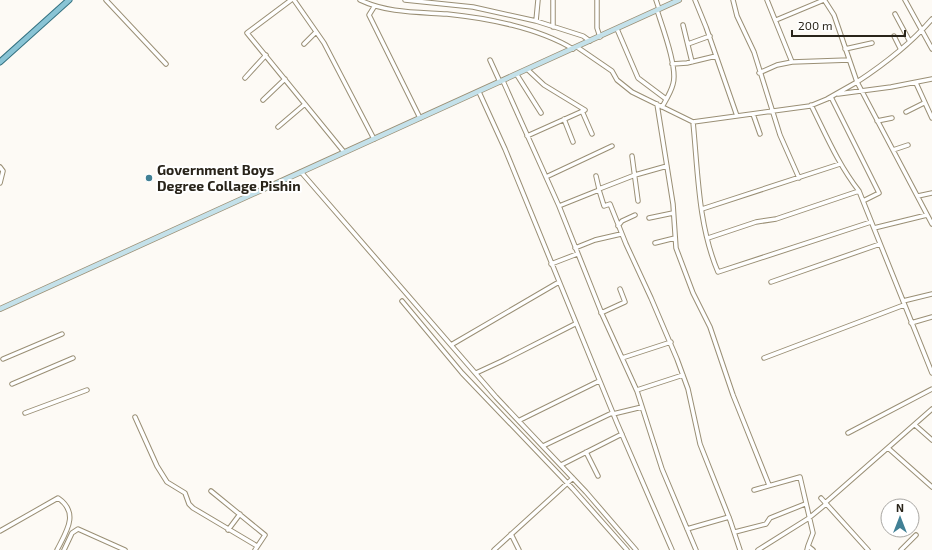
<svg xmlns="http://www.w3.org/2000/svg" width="932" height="550" viewBox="0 0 932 550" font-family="'Exo 2',sans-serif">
  <rect width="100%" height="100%" fill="#fdfaf5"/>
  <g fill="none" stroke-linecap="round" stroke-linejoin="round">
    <g stroke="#9a8f75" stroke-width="5.5">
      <path id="street" d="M106 0 166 64
        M291 0 247 33 344 152
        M294 0 324 43 374 139
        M360 0C387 13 417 12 447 14 487 18 539 28 573 49
        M405 0 473 7 536 21 583 36 590 41
        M597 0V28L600 37
        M656 0 659 9
        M695 0 706 27 737 116
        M733 0 737 16 754 52 780 135 799 178
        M905 0 932 49
        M825 1 834 15 857 82C883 65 912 42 932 19
        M374 7 369 15 420 118
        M657 10C662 26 678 68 673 84 671 92 666 100 662 107
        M895 14 909 40
        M776 20 824 0
        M536 21 538 0
        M683 25 692 62
        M553 27V0
        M617 29 638 78 666 99
        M894 36 900 48
        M304 44 316 32
        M688 44 710 36
        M577 47 612 71 617 80 632 92 693 122 810 106 827 99 857 82 932 224
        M845 49 872 43
        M490 60 500 82
        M792 62 849 60
        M672 64 687 63 716 56
        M528 70 544 85 585 110
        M759 73 777 65 792 62 767 0
        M517 75 541 113
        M245 78 266 55
        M503 81 559 206 602 314 637 391 662 469 696 550
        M916 83 932 118
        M479 92 505 149 617 423 672 550
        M838 94 891 87 932 79
        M831 97 879 193 863 201
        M263 100 285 79
        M657 104 673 204 676 248 693 293 710 327 733 395 769 485
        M811 105C826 135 838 164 859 191L932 373
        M582 111 592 134
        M906 112 924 103
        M753 114 760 134
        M564 119 573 142
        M877 121 892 118
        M693 122C698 172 698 225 718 272L871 222
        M278 127 305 104
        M527 136 585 110
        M893 150 908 145
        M632 156 638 201
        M0 167 3 171 0 183
        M301 172 496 397 586 492 636 550
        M596 176 599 189
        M546 177 612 146
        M599 189 635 175 667 166
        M918 196 932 193
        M559 206 599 190 604 206 610 204 626 244 651 298 677 359 688 389 700 444 730 520 740 550
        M702 209 840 164
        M649 218 673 213
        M618 226 622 221 635 215
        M874 228 927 215
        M708 238 756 222 776 219 859 191
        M655 243 675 238
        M575 248 595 240 621 234
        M551 264 577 254
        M771 282 880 244
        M402 301 462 373 573 489 627 550
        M903 301 932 294
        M601 313 625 302 620 289
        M911 323 932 317
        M451 345 559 282
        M622 358 671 342
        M764 358 904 305
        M3 359 62 334
        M476 373 502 361 575 324
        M12 384 73 358
        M637 390 683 375
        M25 413 87 390
        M613 414 642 407
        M135 417 157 466 167 482 185 493 189 504 193 508 257 546
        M520 420 599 381
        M915 425 932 440
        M848 433 932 389
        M543 446 612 413
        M888 448 932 487
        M586 452 598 476
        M561 465 622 434
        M754 490 800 477 813 533 808 546
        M211 491 265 535 255 550
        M821 498 868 550
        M825 503 932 409
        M687 529 729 517
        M228 530 240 514
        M0 531 58 498C80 513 66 532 57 550
        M735 532 766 524 770 518 805 504
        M511 534 519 550
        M64 550 72 533 78 529 125 550
        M494 550 573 478
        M758 550 809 518 826 504
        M807 550 808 546 813 550
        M901 550 916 535"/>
    </g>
    <g stroke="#9a8f75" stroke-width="6">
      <path id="secondary" d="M0 309 679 0"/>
    </g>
    <g stroke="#357281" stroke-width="7">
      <path id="primary" d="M0 62 69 0"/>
    </g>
    <use href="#street" stroke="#fff" stroke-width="3.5"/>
    <use href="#secondary" stroke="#c4e1ea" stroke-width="4.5"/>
    <use href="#primary" stroke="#89c4d5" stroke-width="5"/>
  </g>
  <circle fill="#418095" stroke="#fff" stroke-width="1.5" cx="149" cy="178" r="4"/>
  <g text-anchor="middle" stroke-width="4" stroke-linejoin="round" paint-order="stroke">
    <g font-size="14" font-weight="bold" fill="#29241a" stroke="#fff" text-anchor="start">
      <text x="157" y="175">Government Boys<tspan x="157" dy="16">Degree Collage Pishin</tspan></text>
    </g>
  </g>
  <g transform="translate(900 518)"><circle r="19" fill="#ffffff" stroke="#a9a7a3"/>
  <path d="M0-3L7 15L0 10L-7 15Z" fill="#418095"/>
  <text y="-6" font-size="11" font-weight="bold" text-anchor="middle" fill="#29241a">N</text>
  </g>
  <path d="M792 30v6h113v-6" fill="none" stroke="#29241a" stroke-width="2"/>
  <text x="798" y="30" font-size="12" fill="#29241a" stroke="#ffffff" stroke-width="3" paint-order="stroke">200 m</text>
</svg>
